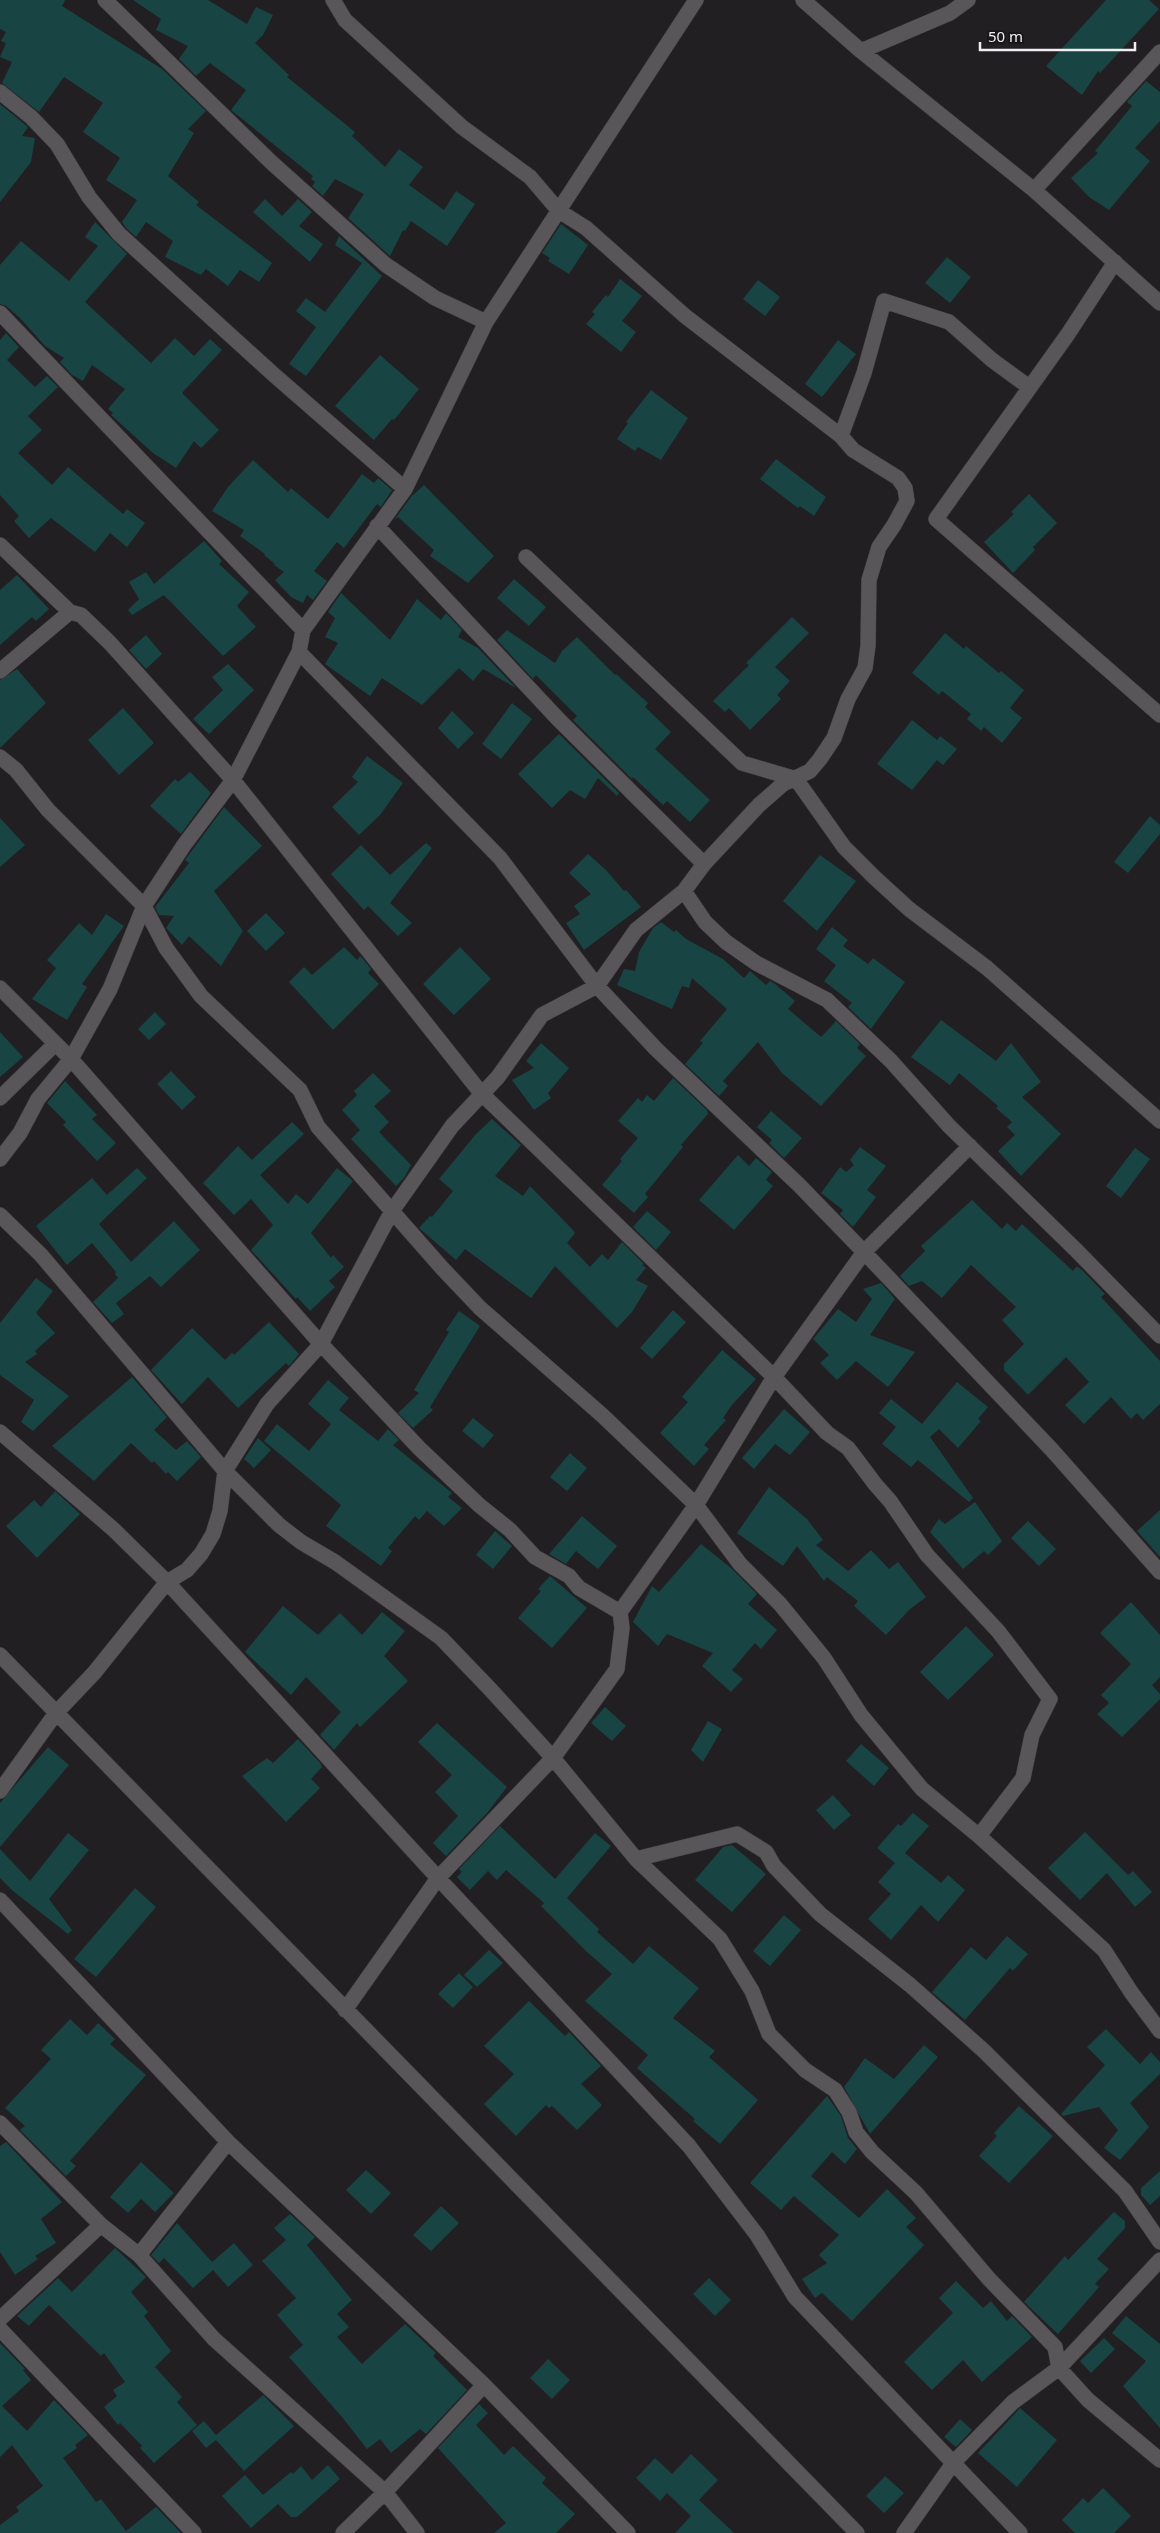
<svg xmlns="http://www.w3.org/2000/svg" width="1160" height="2533" viewBox="0 0 1160 2533" font-family="'Noto Sans',sans-serif">
  <rect width="100%" height="100%" fill="#221f23"/>
  <path fill="#184443" d="M0 0H65L62 6 162 69 206 111 188 129 194 133 168 176 199 202 196 205 272 263 259 282 240 270 228 286 206 269 201 275 165 257 173 241 146 222 136 237 126 228 122 222 137 200 106 180 120 158 83 132 103 103 64 77 39 112 2 83 12 62 0 57 6 43 1 41 6 32 0 29Z
    M133 0H208L247 24 256 7 273 15 263 35 255 43 289 75 287 77 355 132 352 136 385 167 399 149 423 167 409 185 444 210 456 191 475 204 447 246 411 221 405 231 403 230 390 256 348 218 364 194 335 179 323 196 312 186 315 182 311 179 313 176 231 110 246 90 210 63 196 76 179 59 188 46 156 30 161 19Z
    M1106 0H1149L1159 9 1100 73 1098 71 1082 95 1046 66Z
    M1146 81 1160 92V121L1135 148 1150 161 1109 210 1089 197 1071 178 1098 153 1095 151 1132 106 1127 102Z
    M0 104 28 127 22 136 35 138 31 162 0 202Z
    M265 199 282 216 298 199 312 212 299 226 323 244 310 262 253 212Z
    M95 222 127 254 85 302 151 363 175 338 194 356 210 339 222 350 182 393 219 430 201 448 194 441 176 468 153 453 111 415 113 413 108 409 125 389 92 365 83 381 72 375 60 362 64 358 45 346 20 318 6 306 0 304V265L21 241 69 281 98 246 85 237Z
    M561 224 588 245 569 274 548 261 550 258 542 253Z
    M339 236 382 276 306 376 289 364 316 327 296 311 306 298 325 312 362 263 335 245Z
    M947 257 971 277 950 303 925 283Z
    M620 279 642 296 622 321 636 332 621 352 586 324 595 314 592 312 606 295 608 297Z
    M758 280 780 297 765 316 743 299Z
    M6 333 19 347 7 360 35 387 47 376 58 387 28 416 42 430 18 453 52 485 68 467 123 514 127 509 145 523 127 547 110 533 95 552 51 518 29 538 14 521 19 516 0 495V340Z
    M838 340 856 354 822 397 805 384Z
    M380 355 419 389 394 420 392 419 374 440 335 406Z
    M651 390 688 418 661 460 638 447 635 451 617 439 628 423 626 422Z
    M776 459 826 497 814 516 800 506 798 508 760 479Z
    M253 460 288 492 291 488 328 519 362 474 374 483 378 478 392 490 381 507 377 504 344 548 337 542 314 571 327 581 313 600 307 595 303 603 291 597 275 580 284 572 274 565 275 564 264 555 265 554 240 536 244 530 212 511 228 487Z
    M424 485 494 556 468 583 430 556 434 550 398 517 394 520 411 497Z
    M1029 494 1057 523 1033 547 1035 550 1013 573 984 542 1014 514 1011 512Z
    M204 541 222 561 219 564 249 592 237 606 256 627 223 656 164 595 132 615 128 610 139 599 129 582 146 572 154 584Z
    M17 575 49 609 36 621 32 617 0 645V590Z
    M514 579 546 607 529 626 497 598Z
    M341 593 390 640 417 599 441 620 446 613 462 630 458 637 478 648 516 688 483 669 473 681 459 668 422 705 382 678 370 696 325 664 338 643 325 637 335 618 328 612Z
    M792 617 809 633 775 667 790 681 777 695 781 699 750 730 729 708 725 712 713 701 749 665 746 663Z
    M507 630 555 663 562 651 577 637 615 675 616 674 648 703 645 707 671 732 655 749 710 800 690 822 667 801 663 805 633 777 632 779 573 720 577 716 536 675 533 679 497 640Z
    M945 633 964 649 966 646 999 673 1001 671 1024 690 1010 708 1022 718 1002 743 984 727 981 731 967 719 971 714 942 691 939 695 912 673Z
    M146 635 162 654 146 669 129 650Z
    M228 664 254 690 209 734 193 719 223 690 212 677Z
    M17 669 46 703 0 748V680Z
    M512 703 532 719 501 759 482 744Z
    M123 708 154 743 119 775 88 740Z
    M452 711 474 733 458 749 438 728Z
    M912 720 937 740 940 736 957 749 943 765 937 760 912 790 877 764Z
    M559 734 619 793 617 796 598 778 585 799 570 790 552 808 518 774Z
    M367 756 403 783 380 815 359 835 332 807 358 782 352 777Z
    M190 772 211 793 181 834 150 806 175 779 178 782Z
    M224 807 262 846 214 891 243 931 221 966 189 936 182 945 166 928 174 916 159 915 155 907 189 863 185 860Z
    M1150 816 1160 825V834L1128 873 1114 862Z
    M0 818 25 845 0 867Z
    M426 843 432 848 390 903 412 923 398 936 368 906 364 910 331 874 361 845 390 875Z
    M588 854 606 870 624 891 626 890 641 907 584 950 566 923 580 914 574 906 591 894 569 873Z
    M820 855 856 881 817 931 783 901Z
    M266 913 285 933 266 951 247 931Z
    M106 914 124 926 82 984 87 987 67 1020 32 999 56 968 47 960 79 923 92 935Z
    M661 922 674 932 676 930 686 939 723 959 744 978 750 971 766 985 770 981 775 984 795 1001 788 1009 821 1037 836 1021 860 1044 857 1048 866 1056 821 1106 782 1073 758 1042 723 1081 728 1086 719 1096 685 1064 703 1043 700 1041 727 1009 692 978 689 988 682 986 672 1009 617 985 624 969 635 971 639 952 653 928Z
    M832 927 848 940 843 946 868 964 873 958 905 982 871 1029 848 1007 852 1003 824 981 836 965 816 949Z
    M344 947 357 960 360 956 363 959 371 969 368 973 379 984 333 1030 289 982 304 967 312 975Z
    M460 947 491 979 454 1015 423 984Z
    M155 1012 166 1024 149 1040 138 1029Z
    M941 1020 996 1061 1011 1043 1041 1082 1022 1097 1061 1134 1021 1176 998 1151 1015 1135 1007 1127 1012 1122 996 1108 998 1106 959 1073 950 1085 911 1057Z
    M0 1032 23 1057 0 1077Z
    M541 1043 569 1068 548 1093 551 1098 534 1110 512 1080 534 1068 526 1061Z
    M171 1071 196 1097 182 1110 157 1084Z
    M373 1073 391 1091 374 1106 389 1122 379 1132 411 1165 404 1178 396 1186 351 1139 360 1130 342 1110 357 1095 354 1091Z
    M673 1078 707 1110 708 1114 681 1145 683 1147 645 1194 648 1197 634 1213 602 1185 622 1161 620 1159 638 1138 618 1121 638 1098 642 1102 647 1095 654 1101Z
    M65 1081 97 1115 92 1119 116 1143 97 1161 63 1125 66 1122 47 1103Z
    M771 1111 802 1138 784 1158 769 1143 772 1140 757 1127Z
    M492 1119 521 1145 495 1176 523 1196 530 1186 573 1230 575 1233 567 1243 590 1267 602 1254 608 1260 622 1242 644 1264 642 1265 646 1268 636 1280 648 1286 632 1312 617 1328 555 1266 531 1298 465 1249 456 1260 419 1228 430 1216 432 1217 453 1191 439 1179 476 1134Z
    M292 1122 304 1134 260 1175 288 1204 296 1194 308 1204 337 1168 353 1181 311 1233 331 1258 333 1255 344 1267 329 1281 335 1287 310 1311 297 1297 296 1299 251 1250 273 1225 251 1199 234 1215 203 1183 238 1146 252 1160Z
    M860 1147 886 1166 867 1190 876 1197 853 1227 840 1214 843 1210 821 1193 840 1167 846 1172 854 1165 850 1160Z
    M1135 1148 1150 1159 1121 1198 1106 1186Z
    M738 1155 749 1166 756 1158 772 1172 766 1180 773 1186 734 1230 699 1200Z
    M137 1168 147 1178 99 1224 131 1262 174 1221 200 1250 161 1287 150 1276 116 1303 124 1314 112 1323 93 1302 118 1278 115 1274 116 1272 92 1243 67 1265 36 1226 92 1178 107 1195Z
    M972 1200 1002 1229 1007 1223 1016 1231 1022 1224 1073 1271 1077 1266 1085 1273 1105 1294 1101 1297 1160 1361V1404L1143 1420 1137 1413 1131 1419 1111 1397 1084 1424 1065 1405 1089 1382 1066 1357 1028 1395 1004 1370V1364L1024 1344 1002 1320 1016 1307 971 1265 942 1298 922 1281 909 1286 900 1276 925 1251 921 1246Z
    M647 1211 671 1232 656 1250 633 1227Z
    M36 1278 53 1291 36 1313 55 1333 35 1351 37 1354 25 1362 69 1396 33 1431 21 1422 34 1400 0 1375V1323Z
    M881 1283 895 1299 870 1335 915 1352 888 1387 856 1361 837 1380 820 1363 829 1355 813 1339 838 1309 856 1322 872 1299 863 1289Z
    M673 1310 686 1322 652 1359 640 1348Z
    M459 1311 480 1326 430 1407 433 1410 413 1428 398 1413 419 1393 414 1390 449 1332 446 1330Z
    M269 1322 299 1354 289 1366 286 1363 238 1408 208 1377 182 1404 151 1370 192 1328 225 1360 232 1353 234 1355Z
    M722 1350 756 1379 731 1406 723 1418 726 1420 704 1445 709 1449 694 1466 660 1433 688 1402 682 1397Z
    M132 1377 167 1417 154 1430 176 1450 187 1441 201 1457 177 1481 168 1472 166 1474 154 1461 152 1463 131 1443 94 1481 52 1446Z
    M328 1380 349 1398 339 1410 378 1441 388 1429 399 1440 393 1445 452 1493 448 1497 462 1508 444 1526 427 1511 419 1520 415 1516 388 1548 392 1551 381 1566 326 1526 341 1505 264 1441 277 1424 309 1451 331 1424 308 1404Z
    M957 1382 988 1407 978 1419 981 1421 958 1448 939 1429 930 1437 973 1498 969 1502 918 1460 911 1467 882 1444 896 1427 879 1413 891 1399 922 1424Z
    M784 1409 810 1432 790 1455 775 1444 754 1469 742 1458Z
    M473 1418 494 1435 483 1448 462 1431Z
    M258 1438 271 1450 254 1468 244 1459Z
    M570 1453 587 1468 567 1491 550 1477Z
    M769 1487 807 1519 823 1540 816 1545 848 1571 871 1550 889 1569 898 1562 926 1597 909 1610 886 1635 854 1606 858 1601 827 1577 824 1581 797 1546 783 1566 737 1533Z
    M55 1491 80 1514 37 1558 6 1526 34 1500 41 1507Z
    M975 1502 1002 1541 988 1555 984 1551 963 1569 930 1532 939 1519 945 1524Z
    M1160 1510V1557L1137 1531Z
    M582 1516 617 1546 598 1569 576 1551 566 1564 549 1554Z
    M1028 1521 1056 1549 1039 1566 1011 1538Z
    M495 1531 512 1546 493 1569 476 1555Z
    M701 1544 731 1568 757 1594 748 1604 777 1630 761 1649 755 1643 732 1670 743 1679 731 1692 702 1666 713 1653 667 1634 658 1646 633 1622 652 1586 659 1592Z
    M550 1576 587 1608 552 1648 518 1618 541 1591 538 1589Z
    M1131 1602 1160 1635V1677L1152 1685 1160 1694V1699L1122 1737 1097 1714 1109 1703 1101 1695 1131 1664 1100 1633Z
    M283 1606 318 1635 340 1613 362 1635 382 1612 405 1631 384 1656 408 1681 360 1727 357 1723 334 1750 320 1735 341 1712 306 1677 291 1695 245 1652Z
    M966 1626 994 1655 948 1700 920 1672Z
    M605 1707 626 1726 612 1741 591 1723Z
    M708 1721 722 1729 703 1762 691 1750Z
    M437 1723 507 1787 487 1813 446 1856 433 1843 458 1816 435 1792 452 1775 418 1742Z
    M298 1739 321 1764 322 1767 311 1779 320 1788 286 1822 242 1776 267 1758 273 1763Z
    M861 1744 889 1768 874 1786 846 1761Z
    M48 1747 69 1765 0 1847V1803Z
    M833 1795 851 1815 834 1830 816 1810Z
    M913 1813 929 1826 905 1853 941 1883 948 1875 965 1890 938 1922 921 1905 891 1940 868 1919 891 1894 878 1882 895 1863 877 1848 898 1824 901 1826Z
    M500 1826 555 1879 595 1833 611 1846 567 1898 599 1929 597 1932 633 1964 649 1946 699 1988 673 2018 715 2051 709 2057 758 2100 720 2144 693 2121 695 2119 637 2068 648 2055 585 2001 612 1974 586 1951 541 1906 544 1903 506 1870 497 1880 488 1871 470 1890 457 1877 462 1872 459 1869Z
    M1085 1832 1128 1875 1133 1871 1152 1892 1135 1907 1107 1873 1080 1900 1048 1868Z
    M68 1833 89 1850 49 1899 72 1930 68 1934 13 1891 0 1878V1849L30 1881Z
    M732 1845 766 1874 732 1912 695 1880 723 1847Z
    M135 1888 156 1907 96 1977 74 1959Z
    M784 1915 801 1930 770 1966 753 1951Z
    M1007 1936 1028 1954 1013 1971 1010 1968 965 2020 932 1992 971 1947 986 1960Z
    M489 1950 503 1963 477 1987 464 1975Z
    M459 1973 473 1987 453 2008 438 1994Z
    M529 2001 565 2036 569 2032 601 2066 581 2084 602 2105 577 2130 552 2106 549 2108 546 2105 516 2136 484 2104 514 2074 484 2046Z
    M70 2019 87 2035 98 2023 115 2039 110 2044 146 2075 70 2161 76 2166 66 2176 20 2130 25 2126 5 2108 51 2059 41 2050Z
    M1106 2029 1140 2064 1151 2052 1160 2062V2074L1130 2103 1149 2127 1120 2160 1104 2148 1118 2130 1099 2107 1063 2116 1061 2114 1105 2065 1087 2047Z
    M924 2045 938 2057 870 2134 844 2087 865 2058 894 2079Z
    M827 2096 841 2116 848 2138 857 2149 845 2164 832 2152 811 2176 859 2218 887 2189 916 2218 906 2227 924 2245 852 2321 822 2293 815 2298 802 2279 827 2263 819 2255 839 2235 794 2196 781 2210 750 2183Z
    M1019 2106 1053 2136 1009 2183 979 2156 997 2136 994 2133Z
    M6 2142 62 2202 41 2219 56 2243 35 2256 38 2259 15 2275 0 2252V2146Z
    M141 2162 174 2193 155 2212 141 2199 128 2213 110 2197Z
    M366 2170 391 2193 371 2214 346 2190Z
    M1160 2171V2196L1150 2205 1141 2195V2188Z
    M441 2206 459 2223 431 2251 413 2235Z
    M1114 2212 1125 2221V2228L1097 2259 1109 2269 1095 2284 1099 2287 1058 2334 1024 2302 1065 2256 1068 2260Z
    M290 2214 315 2237 307 2245 352 2300 337 2314 349 2327 337 2337 362 2364 405 2324 436 2353 433 2356 467 2390 426 2434 420 2429 391 2453 380 2439 367 2449 342 2417 289 2357 303 2345 277 2315 296 2298 262 2261 286 2240 274 2228Z
    M177 2223 212 2262 234 2243 253 2265 228 2287 213 2270 193 2288 164 2258 159 2263 151 2255Z
    M115 2248 146 2277 131 2292 148 2312 144 2316 171 2351 155 2367 182 2397 177 2402 197 2425 154 2463 140 2448 142 2446 120 2423 118 2425 104 2407 117 2396 113 2390 125 2382 104 2353 101 2356 49 2305 29 2326 17 2316 58 2278 72 2292Z
    M709 2278 731 2300 715 2316 693 2294Z
    M956 2281 983 2308 991 2301 1007 2321 1012 2316 1032 2337 982 2382 963 2360 932 2390 904 2362 953 2313 939 2298Z
    M1126 2316 1160 2344V2428L1123 2386 1146 2361 1112 2333Z
    M1104 2338 1115 2349 1091 2373 1080 2361Z
    M0 2343 25 2369 23 2370 31 2380 2 2406 27 2431 54 2400 88 2435 75 2445 77 2448 63 2458 96 2502 101 2499 126 2531 156 2507 181 2533H0V2525L19 2511 16 2507 43 2486 12 2445 0 2457Z
    M548 2359 570 2380 552 2399 530 2378Z
    M263 2395 294 2426 244 2471 216 2440 206 2448 192 2431 204 2421 216 2435Z
    M479 2404 488 2413 476 2425 504 2455 513 2446 546 2478 542 2483 575 2514 556 2533H494L506 2523 438 2448Z
    M1020 2408 1057 2440 1017 2487 978 2453Z
    M960 2419 972 2430 956 2447 944 2437Z
    M691 2454 718 2480 699 2500 734 2533H675L691 2516 667 2493 660 2501 636 2478 655 2458 672 2474Z
    M328 2465 340 2479 297 2517H291L278 2504 251 2528 222 2496 245 2475 263 2495 291 2472 293 2474 301 2466 312 2480Z
    M885 2476 904 2493 884 2513 866 2496Z
    M1103 2488 1131 2516 1114 2533H1075L1062 2520 1083 2498 1088 2503Z"/>
  <g fill="none" stroke-linecap="round" stroke-linejoin="round">
    <g stroke="#3f3c40" stroke-width="16">
      <path id="minor" d="M105 0 271 162 386 265 435 298 486 322
        M333 0 345 20 462 127 530 177 559 211 586 228 685 316 841 436
        M803 0 861 51 1034 190 1160 303
        M861 51 950 13 968 0
        M0 92 31 117 57 144 89 197 119 234 273 374 405 489
        M1034 190 1160 52
        M1115 262 1068 334 936 519 1160 715
        M0 313 303 630
        M377 526 559 720 704 864
        M0 545 70 612 81 615 110 643 233 780 481 1093 774 1377 827 1433 848 1448 875 1484 890 1501 927 1555 998 1631 1050 1699 1032 1735 1023 1778 979 1836
        M526 557 742 763 796 779 844 847 874 877 909 909 987 968 1160 1121
        M299 652 500 858 597 986 656 1049 799 1185 864 1252 1052 1450 1160 1572
        M0 671 70 612
        M0 757 16 770 48 810 144 906 166 948 201 996 300 1090 318 1127 442 1268 480 1308 603 1416 696 1505 740 1564 780 1604 824 1658 861 1715 922 1789 979 1836 1104 1950 1131 1992 1160 2031
        M684 891 705 922 726 942 756 963 827 1000 891 1061 949 1126 1077 1251 1160 1336
        M0 988 71 1059 321 1344 419 1448 479 1505 510 1530 535 1557 569 1576 579 1588 620 1612
        M0 1098 55 1044
        M0 1159 20 1133 38 1099 71 1059 110 989 144 906 184 845 233 780 299 652 303 630 405 489 486 322 696 0
        M0 1215 41 1255 225 1471 279 1525 301 1542 335 1562 441 1638 490 1689 553 1758 636 1859 720 1939 752 1991 769 2034 805 2070 835 2090 849 2112 856 2132 872 2152 916 2193 989 2279 1055 2347 1059 2368 1088 2400 1160 2460
        M0 1432 113 1529 167 1582 438 1878 689 2146 757 2235 795 2297 1020 2533
        M0 1655 857 2533
        M0 1791 56 1713 94 1673 167 1582 187 1570 201 1554 213 1534 220 1511 225 1471 267 1404 321 1344 392 1211 452 1126 498 1077 542 1015 597 986 636 930 684 891 704 864 759 805 783 784 810 771 820 759 834 738 848 699 865 668 868 646 869 580 879 547 894 525 907 501 905 488 898 478 853 450 841 436 864 373 884 301 949 322 992 360 1029 387
        M636 1859 737 1834 766 1852 774 1866 820 1914 910 1985 984 2051 1125 2191 1160 2242
        M0 1900 228 2142 484 2385 628 2533
        M345 2010 438 1878 553 1758 617 1669 622 1628 620 1612 696 1505 774 1377 864 1252 970 1146
        M0 2123 101 2225 139 2255 214 2339 385 2492 417 2533
        M139 2255 228 2142
        M0 2319 101 2225
        M0 2329 194 2533
        M343 2533 385 2492 484 2385
        M904 2533 954 2462 1013 2402 1059 2368 1160 2260"/>
    </g>
    <use href="#minor" stroke="#585658" stroke-width="15"/>
  </g>
  <path d="M980 42v8h155v-8" fill="none" stroke="#f0eef1" stroke-width="2.5"/>
  <text x="988" y="42" font-size="15" fill="#f0eef1" stroke="#19161a" stroke-width="4" paint-order="stroke">50 m</text>
</svg>
